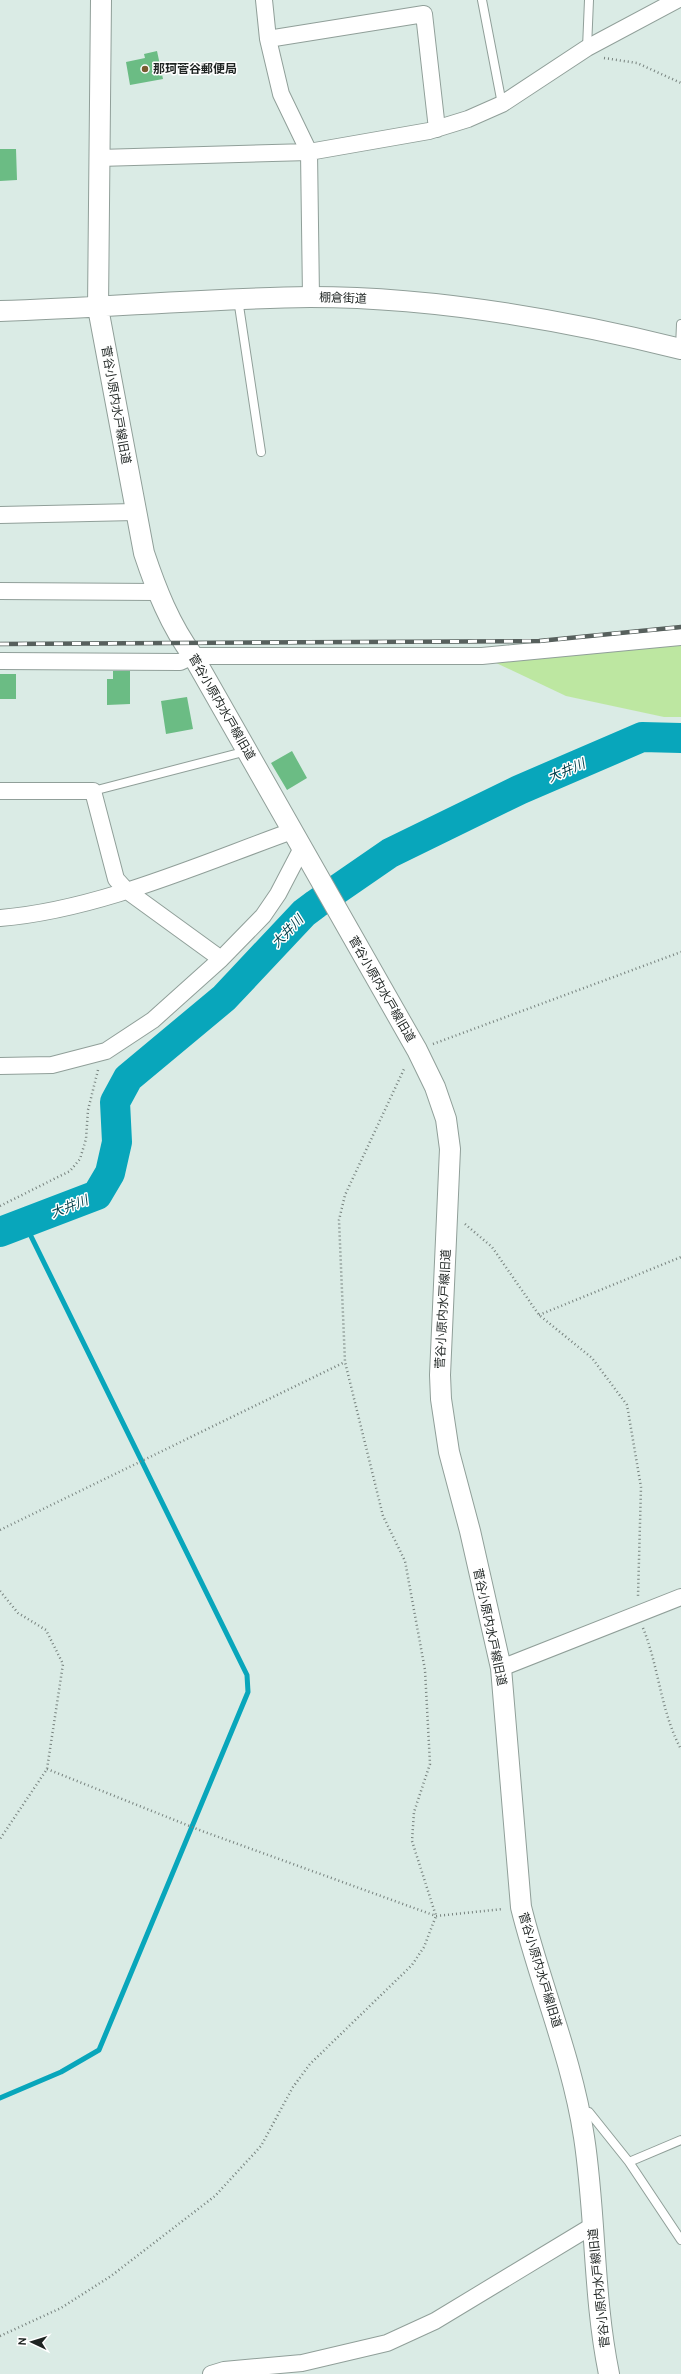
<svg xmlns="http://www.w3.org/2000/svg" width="681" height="2374" viewBox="0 0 681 2374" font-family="Ubuntu,'Noto Sans JP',sans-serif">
  <rect width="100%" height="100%" fill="#daebe5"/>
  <path fill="#bde7a1" d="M681 643V717H664L566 696 494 662Z"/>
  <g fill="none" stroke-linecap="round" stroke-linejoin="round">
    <path stroke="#08a6bb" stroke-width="5" d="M0 2098 61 2072 99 2050 248 1692 247 1675 25 1224"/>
    <path stroke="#08a6bb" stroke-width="30" d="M0 1232 97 1195 110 1173 117 1142 115 1102 128 1078 224 998 304 913 316 904 390 853 519 790 642 737 681 738"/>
  </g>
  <path fill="#6bbc84" d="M157 51 163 79 130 85 126 62 145 58 144 54Z
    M0 149H16L17 180 0 181Z
    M113 671H130V704L107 705V679H113Z
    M0 674H16V699H0Z
    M187 697 193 729 166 734 161 701Z
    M292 751 307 778 287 790 271 763Z"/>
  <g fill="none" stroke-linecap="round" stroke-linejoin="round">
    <g stroke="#909f99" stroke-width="10">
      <path id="service" d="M482 0 502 104
        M587 48 589 0
        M238 299 261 452
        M680 348 681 324
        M93 791 247 751
        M580 2111 589 2112 629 2162 681 2240
        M629 2162 681 2140"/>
    </g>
    <g stroke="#909f99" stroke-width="18">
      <path id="minor" d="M264 0 268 39 281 94 309 152 311 297
        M268 39 424 14 437 129
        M99 158 309 152 429 131 468 119 502 104 587 48 677 0
        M0 515 135 512
        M0 591 157 592
        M0 661 180 662 193 656H482L681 637
        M0 791H93L116 879 126 890 221 959
        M0 918C98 910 200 864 292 831
        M0 1066 52 1065 106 1051 153 1020 221 959 263 916 278 894 302 848
        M501 1668 681 1597
        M211 2374 224 2370 302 2363 387 2343 435 2321 592 2226"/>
    </g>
    <g stroke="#909f99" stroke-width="22">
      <path id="tertiary" d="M101 0 98 308 144 553C156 589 170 625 193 656L417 1050 435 1087 446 1119 450 1149 440 1375 441 1399 449 1452 470 1531 501 1668 521 1907C540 1984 572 2058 584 2137 596 2215 593 2296 609 2374
        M0 311C103 308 207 298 310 297 435 297 560 319 681 349"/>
    </g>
    <path stroke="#77827e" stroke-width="2.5" stroke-dasharray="1 3" stroke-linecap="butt" d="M604 58 637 63 681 83
      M433 1044 681 952
      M0 1206 70 1171 80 1159 86 1139 88 1110 98 1070
      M465 1224 492 1247 539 1315 592 1358 627 1405 641 1487 638 1596
      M539 1315 681 1257
      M0 1530 345 1362
      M0 1591 18 1613 46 1630 63 1664 47 1769 0 1839
      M643 1628C659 1667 661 1713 681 1749
      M47 1769 202 1831 436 1916 503 1909
      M0 2336 61 2308 111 2276 215 2196 261 2146 293 2087 310 2064 412 1965 424 1947 436 1916 412 1841 414 1812 430 1764 425 1670 405 1561 383 1516 345 1362 339 1220 345 1195 405 1067"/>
    <use href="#service" stroke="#fff" stroke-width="8"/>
    <use href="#minor" stroke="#fff" stroke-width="16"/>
    <use href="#tertiary" stroke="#fff" stroke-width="20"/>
    <g stroke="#57605d" stroke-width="4.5">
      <path id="rail" d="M0 644 539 641 681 627"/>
    </g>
    <use href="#rail" stroke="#fff" stroke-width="3" stroke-dasharray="9" stroke-linecap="butt"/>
  </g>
  <circle fill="#785b2f" stroke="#fff" stroke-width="1.5" cx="145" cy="69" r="4"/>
  <g text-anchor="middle" stroke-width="3" stroke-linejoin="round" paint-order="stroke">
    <g font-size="12" font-weight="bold" fill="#1e2422" stroke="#fff" text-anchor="start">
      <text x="153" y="73">那珂菅谷郵便局</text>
    </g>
    <g font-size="12" fill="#1e2422" stroke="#fff">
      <text transform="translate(343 298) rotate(2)" y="4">棚倉街道</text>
      <text transform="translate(116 405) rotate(80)" y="4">菅谷小原内水戸線旧道</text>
      <text transform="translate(222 707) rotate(60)" y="4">菅谷小原内水戸線旧道</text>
      <text transform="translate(382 989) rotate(60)" y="4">菅谷小原内水戸線旧道</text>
      <text transform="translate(443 1309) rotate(-87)" y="4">菅谷小原内水戸線旧道</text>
      <text transform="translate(490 1627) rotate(78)" y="4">菅谷小原内水戸線旧道</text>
      <text transform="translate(540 1970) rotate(73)" y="4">菅谷小原内水戸線旧道</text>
      <text transform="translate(599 2288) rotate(-96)" y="4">菅谷小原内水戸線旧道</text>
    </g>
    <g font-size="13" font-style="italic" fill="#08444d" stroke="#fff">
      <text transform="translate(566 770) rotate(-23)" y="5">大井川</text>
      <text transform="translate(287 931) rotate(-46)" y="5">大井川</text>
      <text transform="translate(69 1206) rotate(-21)" y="5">大井川</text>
    </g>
  </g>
  <g transform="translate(32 2342) rotate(274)" stroke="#ffffff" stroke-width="3" paint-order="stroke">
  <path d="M0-3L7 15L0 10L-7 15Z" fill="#1e2422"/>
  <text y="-6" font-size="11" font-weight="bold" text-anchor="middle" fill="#1e2422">N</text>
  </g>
</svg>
